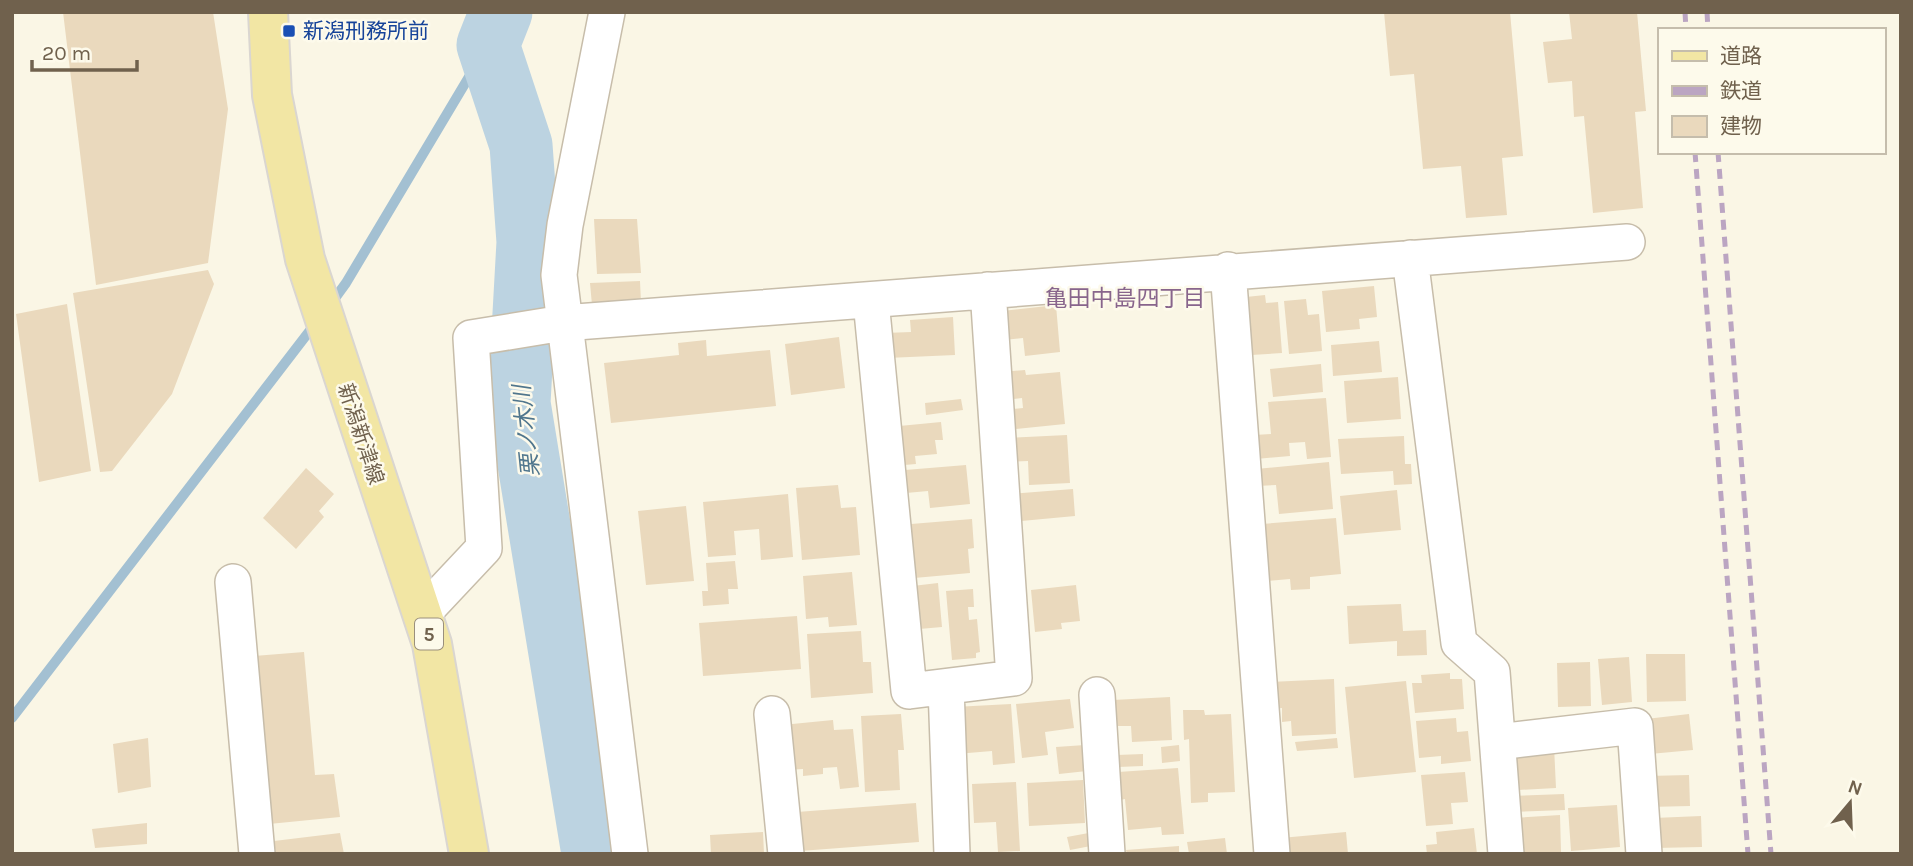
<svg xmlns="http://www.w3.org/2000/svg" width="1913" height="866" viewBox="0 0 1913 866" font-family="Karla,'Noto Sans JP',sans-serif">
  <rect width="100%" height="100%" fill="#faf6e5"/>
  <g fill="none" stroke-linecap="round" stroke-linejoin="round">
    <path stroke="#a3c0d2" stroke-width="10" d="M330 305 346 283 488 45
      M12 718 318 320"/>
    <path stroke="#bcd3e1" stroke-width="63" d="M501 12 488 45 521 145 528 242 519 403 593 854"/>
  </g>
  <path fill="#ead9bd" d="M63 12H213L228 109 208 263 96 285Z
    M1384 12H1510L1523 156 1502 158 1507 215 1466 218 1461 166 1423 169 1414 74 1390 76Z
    M1569 12H1637L1646 111 1635 112 1643 208 1593 213 1584 116 1574 117 1572 81 1548 83 1543 42 1572 39Z
    M594 219H637L641 273 597 274Z
    M208 270 214 284 172 394 112 471 100 472 73 293Z
    M640 281 641 303 592 305 590 283Z
    M1374 286 1377 317 1359 319 1360 329 1326 332 1322 291Z
    M1265 295 1266 303 1278 302 1282 353 1251 355 1246 297Z
    M1306 299 1308 315 1319 314 1322 351 1289 354 1284 301Z
    M67 304 91 471 39 482 16 314Z
    M1056 305 1060 352 1025 356 1023 338 1004 340 1002 311Z
    M953 317 955 355 887 358 885 333 911 332 910 320Z
    M839 337 845 388 791 395 785 344Z
    M706 340 707 356 770 350 776 406 611 423 604 363 679 355 678 343Z
    M1379 341 1382 372 1333 376 1331 345Z
    M1321 364 1323 392 1273 397 1270 369Z
    M1025 370 1026 375 1060 372 1065 424 1015 429 1013 409 1023 408 1022 398 1004 400 1002 372Z
    M1398 377 1401 419 1347 423 1344 381Z
    M1326 398 1331 457 1307 459 1305 442 1289 443 1290 456 1256 459 1254 435 1271 434 1268 402Z
    M961 399 963 410 926 415 925 403Z
    M941 422 943 440H935L937 454 915 456 916 464 893 466 889 427Z
    M1067 435 1070 483 1029 485 1028 461 1008 462 1007 438Z
    M1404 436 1405 464H1411L1412 484 1394 485 1393 471 1341 474 1338 439Z
    M1329 462 1333 509 1279 514 1276 485 1257 486 1256 469Z
    M966 465 970 504 930 508 928 491 895 494 893 471Z
    M306 468 334 494 319 511 324 517 296 549 263 518Z
    M838 485 841 508 856 507 860 555 802 560 796 488Z
    M1073 489 1075 516 1012 522 1009 494Z
    M1397 490 1401 530 1344 535 1340 496Z
    M788 494 793 557 761 560 759 529 734 531 736 555 708 557 703 502Z
    M686 506 694 581 646 585 638 511Z
    M1336 518 1341 574 1310 577V589L1291 590 1290 579 1267 581 1262 524Z
    M972 519 974 548 968 549 970 573 903 579 899 525Z
    M735 561 738 589H728L729 604 703 606 702 591H708L706 563Z
    M852 572 857 625 829 627 828 617 806 619 803 576Z
    M938 583 942 627 908 630 904 587Z
    M1076 585 1080 621 1061 623 1062 629 1035 632 1031 590Z
    M973 589 974 607H968L969 620 977 619 980 652 976 653V658L952 660 946 591Z
    M1401 604 1403 631 1426 630 1427 655 1397 656V641L1349 644 1347 606Z
    M797 616 801 669 703 676 699 623Z
    M861 631 863 662H871L873 693 811 698 807 634Z
    M304 652 315 775 334 774 340 817 269 824 253 656Z
    M1646 654H1685L1686 701 1647 702Z
    M1629 657 1632 702 1602 705 1598 659Z
    M1590 662 1591 706 1558 707 1557 663Z
    M1450 673V679H1462L1464 709 1415 713 1412 683H1422L1421 675Z
    M1334 679 1336 734 1292 736 1291 721 1282 722V708L1269 709 1268 682Z
    M1406 681 1416 772 1354 778 1345 687Z
    M1170 697 1172 740 1132 742 1131 726H1115L1113 700Z
    M1070 699 1074 728 1045 732 1048 755 1022 758 1016 704Z
    M1011 704 1015 763 993 765 992 751 956 754 954 707Z
    M1183 710H1204L1205 715 1231 714 1235 792 1208 793V802L1191 803 1189 739 1184 740Z
    M901 714 904 750H898L900 790 865 792 861 716Z
    M1689 714 1693 750 1650 754 1646 719Z
    M1456 718 1457 732 1468 731 1471 761 1441 764V756L1419 758 1416 721Z
    M833 720 834 730 853 729 859 787 840 789 837 767 823 768V774L803 776V769L786 770 782 725Z
    M148 738 151 787 118 793 113 744Z
    M1337 738 1338 748 1297 751 1295 742Z
    M1085 745 1087 771 1059 774 1056 747Z
    M1179 745 1180 761 1162 763 1161 747Z
    M1554 746 1556 788 1518 790 1516 748Z
    M1143 754V766L1118 767 1117 755Z
    M1178 768 1184 834 1162 835 1161 827 1128 830 1125 799 1120 800 1118 772Z
    M1465 772 1468 802 1451 803 1453 824 1426 826 1421 775Z
    M1689 775 1690 806 1648 807V776Z
    M1083 780 1085 823 1029 826 1027 783Z
    M1016 782 1020 851 998 852 996 822 974 823 972 784Z
    M1564 794 1565 810 1509 812V796Z
    M916 803 919 842 800 851 797 812Z
    M1617 805 1620 847 1571 851 1568 808Z
    M1560 815 1561 852 1514 854 1512 818Z
    M1701 816 1702 847 1655 848 1654 818Z
    M147 823V844L95 848 92 829Z
    M1474 828 1477 854H1427L1426 845 1437 844 1436 832Z
    M763 832 764 854H711L710 835Z
    M1094 832 1096 845 1070 850 1067 837Z
    M1346 832 1348 854H1282L1281 838Z
    M340 833 344 854H276L274 841Z
    M1225 838 1227 854H1189L1187 842Z
    M1179 846V854H1127L1126 850Z"/>
  <g fill="none" stroke-linecap="round" stroke-linejoin="round">
    <g stroke="#c7bdaa" stroke-width="38">
      <path id="street" d="M607 12 565 225 559 275 630 854
        M1410 258 1459 643 1492 672 1506 854
        M1228 270 1272 854
        M871 301 909 691 1014 678 988 290
        M233 582 257 854
        M422 614 484 548 471 338 563 323 1627 242
        M946 687 952 854
        M1097 695 1107 854
        M772 714 786 854
        M1498 742 1635 726 1644 854"/>
    </g>
    <g stroke="#dad6d1" stroke-width="42">
      <path id="primary" d="M268 12 272 95 305 259 432 644 469 854"/>
    </g>
    <use href="#street" stroke="#fff" stroke-width="35"/>
    <use href="#primary" stroke="#f2e6a4" stroke-width="38"/>
    <path stroke="#bba5c2" stroke-width="5" stroke-dasharray="10 7" stroke-linecap="butt" d="M1685 12 1686 30
      M1707 12 1708 30
      M1695 152 1748 854
      M1718 152 1771 854"/>
  </g>
  <rect fill="#1a4fb4" stroke="#fdfaeb" stroke-width="2.5" x="282" y="24" width="14" height="14" rx="3.5"/>
  <g text-anchor="middle" stroke-width="5" stroke-linejoin="round" paint-order="stroke">
    <rect fill="#fdfaeb" stroke="#9a8f7c" stroke-width="2" x="415" y="618.5" width="28" height="31" rx="5"/>
    <g font-size="19" font-weight="bold" fill="#70614d">
      <text x="429" y="641">5</text>
    </g>
    <g font-size="21" fill="#164399" stroke="#fdfaeb" text-anchor="start">
      <text x="303" y="38">新潟刑務所前</text>
    </g>
    <g font-size="21" fill="#70614d" stroke="#fdfaeb">
      <text transform="translate(361 434) rotate(72)" y="7">新潟新津線</text>
    </g>
    <g font-size="23" fill="#88658c" stroke="#fdfaeb">
      <text x="1125" y="306">亀田中島四丁目</text>
    </g>
    <g font-size="23" font-style="italic" fill="#50768d" stroke="#fdfaeb">
      <text transform="translate(526 431) rotate(-96)" y="8">栗ノ木川</text>
    </g>
  </g>
  <rect width="1913" height="866" fill="none" stroke="#70614d" stroke-width="28"/>
  <rect x="1658" y="28" width="228" height="126" fill="#fdfaeb" stroke="#c5bdac" stroke-width="2"/>
  <rect x="1672" y="51" width="35" height="10" fill="#f2e6a4" stroke="#c5bdac" stroke-width="2"/>
  <text x="1720" y="63" font-size="21" fill="#70614d">道路</text>
  <rect x="1672" y="86" width="35" height="10" fill="#bba5c2" stroke="#c5bdac" stroke-width="2"/>
  <text x="1720" y="98" font-size="21" fill="#70614d">鉄道</text>
  <rect x="1672" y="116" width="35" height="21" fill="#ead9bd" stroke="#c5bdac" stroke-width="2"/>
  <text x="1720" y="133" font-size="21" fill="#70614d">建物</text>
  <g transform="translate(1850 803) rotate(19)" stroke="#fdfaeb" stroke-width="5" paint-order="stroke">
  <path d="M0-5L12 26L0 18L-12 26Z" fill="#70614d"/>
  <text y="-10" font-size="19" font-weight="bold" text-anchor="middle" fill="#70614d">N</text>
  </g>
  <path d="M32 60v10h105v-10" fill="none" stroke="#70614d" stroke-width="3.5"/>
  <text x="42" y="60" font-size="21" fill="#70614d" stroke="#fdfaeb" stroke-width="5" paint-order="stroke">20 m</text>
</svg>
